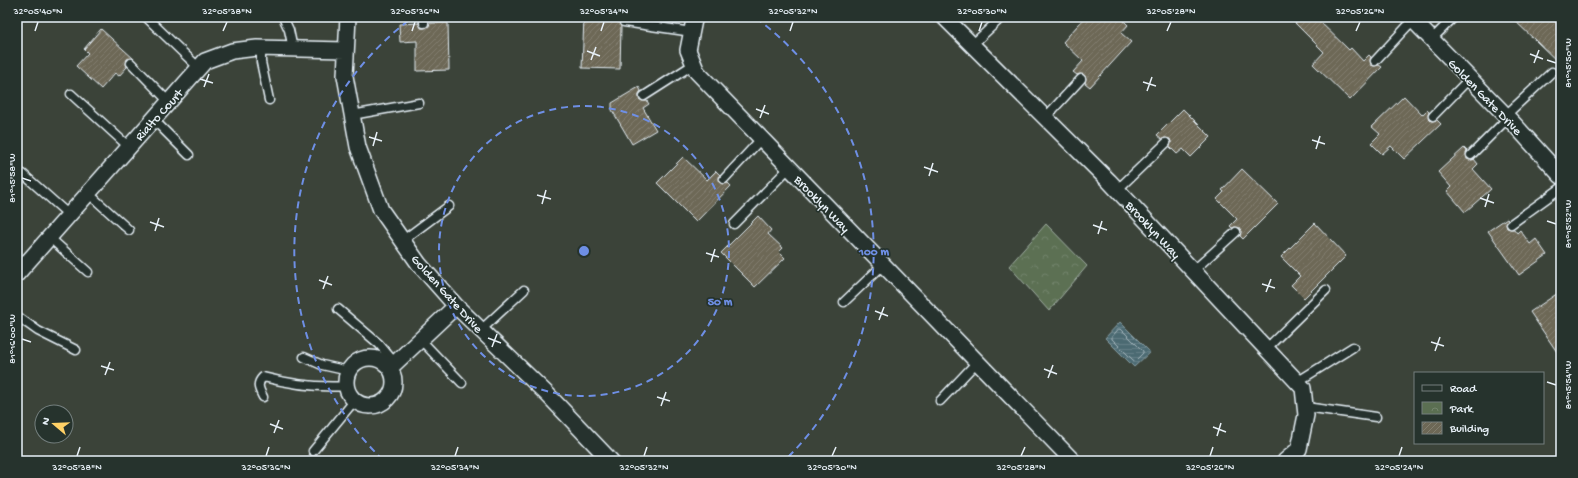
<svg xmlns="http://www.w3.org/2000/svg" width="1578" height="478" viewBox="0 0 1578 478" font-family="'Gochi Hand',sans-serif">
  <defs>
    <pattern id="park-crowns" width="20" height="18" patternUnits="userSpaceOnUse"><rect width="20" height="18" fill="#5b6f52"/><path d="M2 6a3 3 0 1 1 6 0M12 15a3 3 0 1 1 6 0" fill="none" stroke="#73846c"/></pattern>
    <pattern id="water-rules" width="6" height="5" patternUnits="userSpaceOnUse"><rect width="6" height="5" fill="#4c6a72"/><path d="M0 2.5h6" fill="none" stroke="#668087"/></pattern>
    <pattern id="building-hatch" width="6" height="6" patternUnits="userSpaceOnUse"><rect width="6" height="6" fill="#6d6856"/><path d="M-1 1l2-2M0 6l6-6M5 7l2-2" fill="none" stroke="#827e6f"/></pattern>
  </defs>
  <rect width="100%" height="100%" fill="#3b4339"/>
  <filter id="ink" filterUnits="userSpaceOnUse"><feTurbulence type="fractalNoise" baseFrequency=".025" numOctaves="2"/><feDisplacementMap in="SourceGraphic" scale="8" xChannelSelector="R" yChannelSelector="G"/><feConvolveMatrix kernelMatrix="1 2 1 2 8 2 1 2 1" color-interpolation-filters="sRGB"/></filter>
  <g filter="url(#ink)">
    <path fill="url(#park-crowns)" stroke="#a2b0a5" d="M1046 224 1087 266 1049 311 1009 266Z"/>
    <path fill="url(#water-rules)" stroke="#8aa0a8" d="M1120 322 1150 352 1134 367 1105 338Z"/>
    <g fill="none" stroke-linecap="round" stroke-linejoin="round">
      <path stroke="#aabbc2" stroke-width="1" d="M1119 329 1122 330 1143 351V353L1135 361 1133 360 1112 339V337Z"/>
    </g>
    <path fill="url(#building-hatch)" stroke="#e8f1f8" d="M584 17H622L619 22 621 27 620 69 582 68Z
      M1085 17H1120L1128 25 1121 33 1131 42 1090 87 1085 83 1086 78 1084 75 1080 74 1077 75 1073 72 1083 61 1063 42Z
      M1289 17H1315L1349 50 1351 48 1363 61 1369 55 1371 57 1370 60 1371 65 1374 66 1379 65 1382 67 1350 100 1313 64 1324 52Z
      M1511 17H1561V65Z
      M419 23 421 28H424L429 26 430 23H448L449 70 417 71V41L400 42 399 24Z
      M101 29 134 59H127L126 64 127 67 119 76 115 73 101 89 76 66 88 53 84 49Z
      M639 87 641 91 639 94V99L642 101H647L649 104 643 108 656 130 632 144 612 110V103Z
      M1404 96 1422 115 1427 110 1429 112 1428 115 1429 120 1432 121 1437 120 1441 124 1404 159 1391 146 1382 154 1371 143 1380 134 1372 127Z
      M1183 109 1211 137 1191 157 1183 149 1177 154 1170 147 1171 142 1170 139 1165 138 1162 139 1157 135Z
      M1464 148 1467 151 1466 154 1467 159 1470 160 1474 159 1478 164 1473 169 1491 189 1465 212 1447 191 1451 187 1438 172Z
      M683 157 707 180 716 171 720 175 719 178 720 183 723 184 728 183 731 186 696 222 657 183Z
      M1242 169 1278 204 1243 239 1240 236 1241 231 1240 228 1235 227 1232 228 1230 226 1237 219 1217 199 1224 192 1222 190Z
      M758 216 771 230 768 234 783 248 779 252 785 258 755 287 721 253Z
      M1507 218 1508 219 1506 224 1507 228 1511 229H1514L1517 233 1520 230 1530 244 1536 239 1547 255 1519 275 1488 231Z
      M1315 223 1346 256 1304 298 1291 285 1300 276 1281 257Z
      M1561 291V358L1530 312Z"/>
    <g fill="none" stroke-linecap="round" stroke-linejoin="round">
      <g stroke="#e8f1f8" stroke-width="11">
        <path id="service" d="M146 17 199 68
          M283 17 289 30 293 49
          M424 17V23
          M624 22 692 32
          M1432 39 1454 17
          M972 45 1002 17
          M261 48V62L269 100
          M1375 61 1413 20
          M131 63 169 102
          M71 94 129 147
          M644 96 694 64
          M352 115 419 103
          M1506 115 1552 72
          M1433 116 1470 78
          M1045 118 1081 79
          M153 119 189 155
          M1471 155 1508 118
          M23 174 69 215
          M724 179 761 139
          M1117 190 1166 143
          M88 193 129 230
          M734 224 789 168
          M1511 224 1561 188
          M49 237 88 272
          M402 241 449 206
          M1193 271 1236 232
          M844 302 883 265
          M338 309 379 344 395 363
          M17 316 38 331 76 350
          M481 330 524 290
          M420 339 462 383
          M1266 349 1326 290
          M304 357 322 365 349 371
          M1297 382 1353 347
          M263 397C259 389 256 384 263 377 290 384 319 388 347 386
          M940 401 977 362
          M1306 407 1376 417
          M313 451 355 400"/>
      </g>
      <g stroke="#e8f1f8" stroke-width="18">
        <path id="minor" d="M348 17 345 76 358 147 381 210 419 264 456 306 548 395 611 461
          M696 17 694 20 688 50 697 72 1073 461
          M944 17 1109 181 1303 388 1306 415 1299 449 1285 461
          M1410 17 1514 124 1561 176
          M17 274 205 61 232 51 257 48 346 50
          M346 382a24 24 0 1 1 48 0a24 24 0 1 1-48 0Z
          M390 368 456 306"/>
      </g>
      <use href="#service" stroke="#26332d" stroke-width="8"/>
      <use href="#minor" stroke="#26332d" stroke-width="15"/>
    </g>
  </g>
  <path fill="none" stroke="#e8f1f8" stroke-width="1.5" d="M35 31 38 22M223 31 227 22M412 31 415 22M601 31 604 22M790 31 793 22M979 31 982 22M1167 31 1171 22M1356 31 1360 22M587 51 600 56M1530 54 1543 59M591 60 596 47M1547 60 1556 63M1534 63 1539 50M200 79 213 83M1143 82 1156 86M204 87 209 74M1147 91 1152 77M756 109 769 114M760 118 765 105M369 137 382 141M1312 140 1325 144M373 146 377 132M1316 149 1320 136M924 167 938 172M929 176 933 163M22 178 31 181M537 195 551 199M1480 198 1494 203M542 204 546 190M1485 207 1489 194M1547 221 1556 224M150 222 164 227M1093 225 1107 230M155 231 159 218M1098 234 1102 221M706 253 719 257M711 262 715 249M319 280 332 285M1262 284 1275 288M323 289 328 276M1266 292 1271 279M875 311 888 316M879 320 884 307M488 338 501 343M22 339 31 342M1431 342 1444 346M492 347 497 334M1435 351 1440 337M101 366 114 370M1044 369 1057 374M105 375 110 362M1048 378 1053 365M1547 382 1556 385M657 397 670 401M661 406 666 392M270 424 283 429M1213 427 1226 432M274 433 279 420M1217 436 1221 423M77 456 80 447M266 456 269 447M455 456 458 447M644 456 647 447M832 456 836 447M1021 456 1025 447M1210 456 1213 447M1399 456 1402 447"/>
  <g fill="none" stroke="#6e8fe5" stroke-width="2" stroke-dasharray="7 5">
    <circle cx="584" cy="251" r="145"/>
    <path d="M383 460A290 290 0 0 1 412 18M756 18A290 290 0 0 1 785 460"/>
  </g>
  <g text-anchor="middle" stroke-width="3.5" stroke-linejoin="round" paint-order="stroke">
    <g font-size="13" fill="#e8f1f8" stroke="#26332d">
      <text transform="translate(1486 96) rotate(46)" y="5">Golden Gate Drive</text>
      <text transform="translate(158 114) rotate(-48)" y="5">Rialto Court</text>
      <text transform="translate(823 203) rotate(46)" y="5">Brooklyn Way</text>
      <text transform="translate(1154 229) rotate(47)" y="5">Brooklyn Way</text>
      <text transform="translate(448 293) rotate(48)" y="5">Golden Gate Drive</text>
    </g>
  </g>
  <circle cx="584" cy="251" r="6" fill="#6e8fe5" stroke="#26332d" stroke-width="2"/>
  <g font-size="12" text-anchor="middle" font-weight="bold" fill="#6e8fe5" stroke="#26332d" stroke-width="3.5" stroke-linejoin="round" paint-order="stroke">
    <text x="874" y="255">100 m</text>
    <text x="720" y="305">50 m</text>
  </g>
  <rect width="1578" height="478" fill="none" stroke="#26332d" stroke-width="44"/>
  <rect x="1414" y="372" width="130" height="72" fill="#26332d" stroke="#747f7e"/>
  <rect x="1422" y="385" width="20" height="6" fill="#26332d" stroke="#747f7e"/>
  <text x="1450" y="392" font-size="12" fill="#e8f1f8">Road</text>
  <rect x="1422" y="402" width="20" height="12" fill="url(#park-crowns)" stroke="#747f7e"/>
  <text x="1450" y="412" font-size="12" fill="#e8f1f8">Park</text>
  <rect x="1422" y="422" width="20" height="12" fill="url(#building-hatch)" stroke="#747f7e"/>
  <text x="1450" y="432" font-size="12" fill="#e8f1f8">Building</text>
  <g transform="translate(54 424) rotate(289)"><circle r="19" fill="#26332d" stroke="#747f7e"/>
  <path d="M0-3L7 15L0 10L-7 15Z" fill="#ffd166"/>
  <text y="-6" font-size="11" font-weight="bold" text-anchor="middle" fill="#e8f1f8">N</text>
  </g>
  <rect x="22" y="22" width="1534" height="434" fill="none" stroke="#e8f1f8" stroke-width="1.5"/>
  <g font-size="10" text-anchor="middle" fill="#e8f1f8">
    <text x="38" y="14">32°05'40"N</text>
    <text x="227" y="14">32°05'38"N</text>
    <text x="415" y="14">32°05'36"N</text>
    <text x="604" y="14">32°05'34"N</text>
    <text x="793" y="14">32°05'32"N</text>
    <text x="982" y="14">32°05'30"N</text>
    <text x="1171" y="14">32°05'28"N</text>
    <text x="1360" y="14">32°05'26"N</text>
    <text transform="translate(1567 63) rotate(-90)" y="4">81°15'50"W</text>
    <text transform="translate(11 178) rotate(-90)" y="4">81°15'58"W</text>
    <text transform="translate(1567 224) rotate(-90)" y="4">81°15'52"W</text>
    <text transform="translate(11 339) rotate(-90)" y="4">81°16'00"W</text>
    <text transform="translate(1567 385) rotate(-90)" y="4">81°15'54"W</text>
    <text x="77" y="470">32°05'38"N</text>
    <text x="266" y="470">32°05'36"N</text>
    <text x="455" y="470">32°05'34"N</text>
    <text x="644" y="470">32°05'32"N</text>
    <text x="832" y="470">32°05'30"N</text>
    <text x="1021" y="470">32°05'28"N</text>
    <text x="1210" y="470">32°05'26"N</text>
    <text x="1399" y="470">32°05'24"N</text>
  </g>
</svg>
